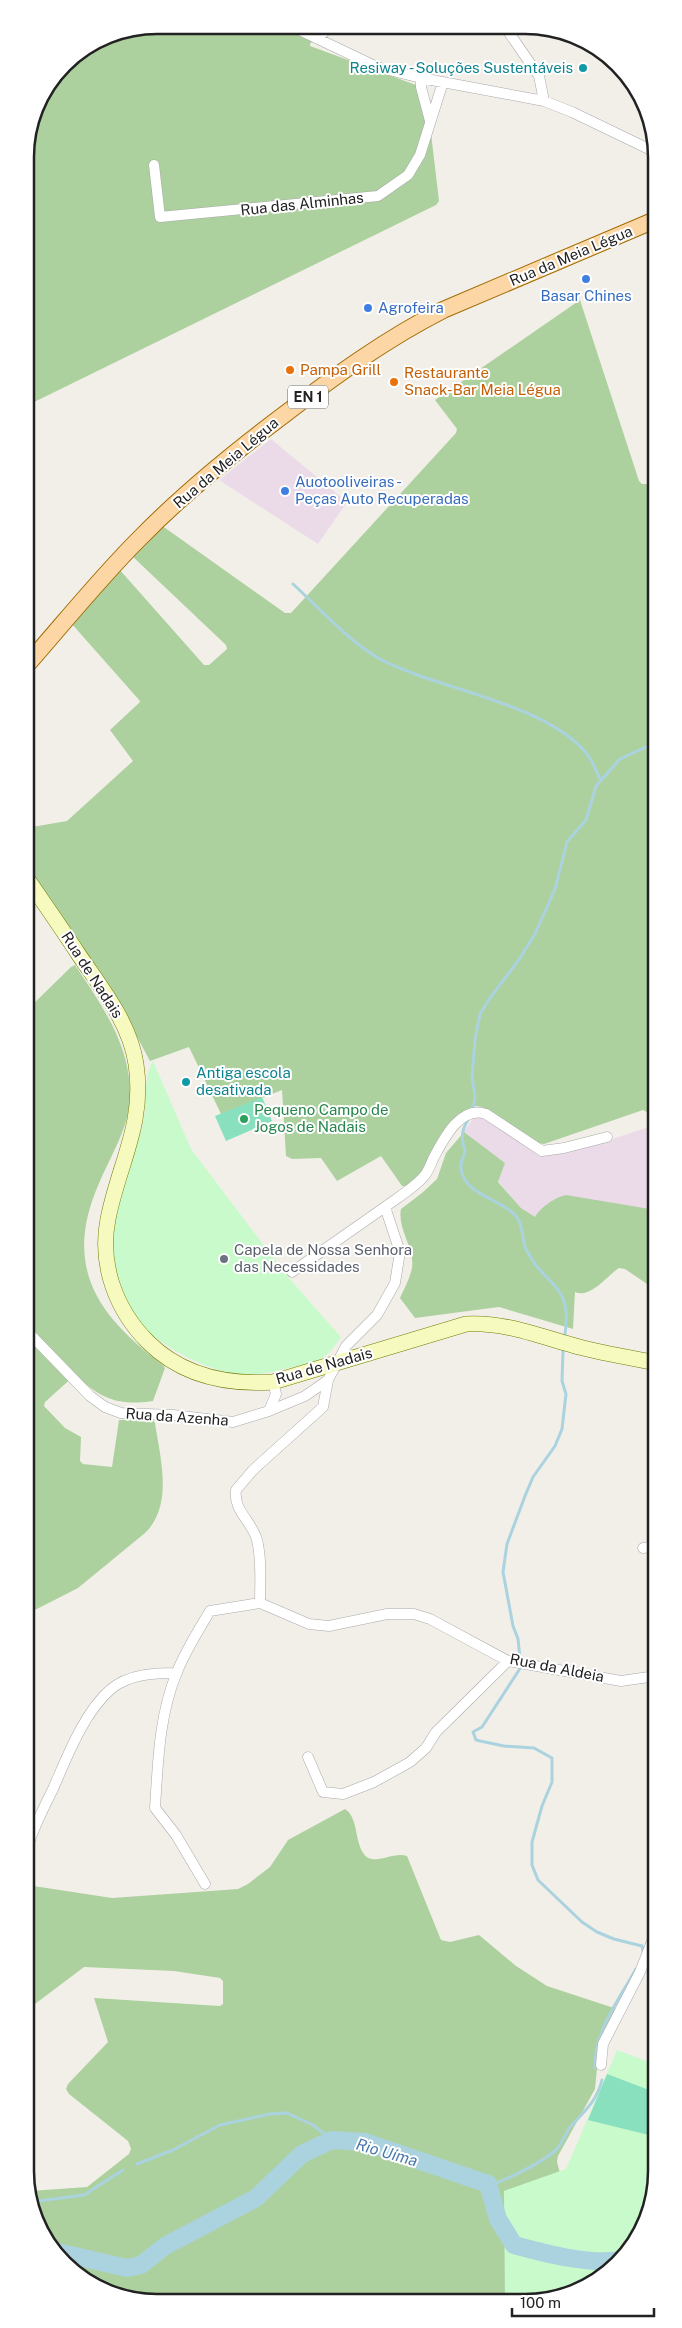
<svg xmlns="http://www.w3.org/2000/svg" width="682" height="2328" viewBox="0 0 682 2328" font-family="'Public Sans',sans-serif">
  <rect width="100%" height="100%" fill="#f2efe9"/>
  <path fill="#ebdbe8" d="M271 439 347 502 318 544 219 480Z
    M475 1115 487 1117 544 1156 597 1144 652 1126 656 1128V1210L535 1217 521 1208 498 1181 505 1163 464 1132Z"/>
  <path fill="#add19e" d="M157 25 326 26 310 44V46L424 88 426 91 439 201 436 205 26 406 25 148 35 106 64 63 107 35Z
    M580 300 639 481 642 484H655L656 1117 643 1110 544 1144 537 1143 482 1107 475 1106 459 1115 425 1172 407 1186H402L381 1156 337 1181 321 1158 292 1159 286 1156 282 1090 221 1114 189 1047 150 1061 112 990 26 865V828L67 821 133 761 110 730 139 703 140 701 71 623 119 569 204 665H209L227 649 226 645 131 555 161 525 285 613H291L456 433 457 429 435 400Z
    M75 965C103 1007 132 1047 130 1100 128 1128 111 1156 100 1181 62 1265 96 1315 163 1365L165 1368 153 1401C117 1406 102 1399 75 1375L45 1402 44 1406 65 1428 81 1437 80 1461 83 1464 112 1467 119 1420H153L155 1423C160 1457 174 1505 145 1533L78 1588 27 1614 26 1011 71 967Z
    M464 1132 505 1163 498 1182 521 1208 535 1217C540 1208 555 1197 566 1195L656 1210V1290L625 1269 619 1268C607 1276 590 1299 575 1292L573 1329 499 1307 415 1318 400 1298C404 1289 410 1278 412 1268 415 1248 397 1229 401 1209L422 1193 437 1179 446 1153Z
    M345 1809C360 1818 353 1847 368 1858 381 1863 393 1852 407 1856L441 1940 450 1942 479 1935 516 1966 547 1986 617 2009 599 2048 595 2089 558 2156 557 2162 561 2177 647 2221 624 2258 591 2286 551 2301H131L63 2264 27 2197V2191H30L87 2187 129 2154 131 2149 128 2141 69 2094 66 2089 68 2084 108 2042 94 1998 220 2006 223 2004V1981L220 1978 174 1971 84 1967 35 2004 27 2007V1885L112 1898 238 1889 248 1884 270 1867 288 1840Z"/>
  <path fill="#c8facc" d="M153 1061 191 1149 287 1276 341 1337C323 1364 318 1361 288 1368 271 1373 254 1376 236 1374 207 1370 159 1346 140 1323 131 1312 125 1296 120 1282 117 1276 113 1268 113 1261 108 1218 130 1168 142 1128 148 1108 142 1079 153 1061Z
    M617 2050 657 2065V2180L647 2221 624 2258 591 2286 558 2298 505 2299 504 2191 566 2169Z"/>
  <path fill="#88e0be" d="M262 1097 272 1121 226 1141 215 1116Z
    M607 2074 657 2093V2137L588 2120Z"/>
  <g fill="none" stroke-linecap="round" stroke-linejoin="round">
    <path stroke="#aad3df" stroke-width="3" d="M293 584C318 607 351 643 380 659 439 690 546 703 587 754 593 761 596 772 601 780
      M26 1088 32 1131 26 1161
      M473 1110 475 1096 472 1078 475 1040 480 1014 490 998 518 961 535 934 555 889 567 842 586 820 596 786 620 759 655 743
      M469 1118C464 1126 461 1133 463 1143 463 1145 465 1148 465 1150 465 1155 461 1160 461 1165 460 1194 500 1198 516 1216 524 1225 521 1239 526 1249 544 1287 573 1282 565 1334
      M520 1658 518 1639 513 1626 503 1572 507 1544 525 1496 533 1477 555 1446 562 1429 566 1394 562 1381 563 1351
      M521 1667 482 1727 473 1732 476 1740 480 1741 504 1746 534 1748 552 1758V1782L542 1806 532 1842V1865L538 1880 582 1922 597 1932 614 1939 642 1946 643 1951
      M595 2068C594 2031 619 2000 636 1969
      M137 2164 173 2150 220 2125 270 2114 287 2113 313 2125 332 2140
      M489 2186C512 2177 537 2166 556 2150 562 2144 565 2134 570 2127 584 2112 597 2101 602 2080
      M31 2202 84 2195 123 2170"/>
    <path stroke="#aad3df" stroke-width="18" d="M57 2252 127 2268 141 2265 165 2246 256 2198 302 2154 332 2140 365 2142 488 2184 498 2219 514 2245C547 2254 589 2265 622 2260"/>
    <g stroke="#a9a9a9" stroke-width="11">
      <path id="street" d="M291 26 377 67 421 78 544 101 572 112 655 152
        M505 27 539 76 544 101
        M318 38 330 26
        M421 78V87L430 121
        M154 165 160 217 378 196 408 175 420 155 443 82
        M292 1272 385 1207
        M27 1331 90 1396 105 1407 121 1413 173 1415 233 1422 269 1411 305 1396 328 1380 346 1346 377 1315 395 1283 400 1252 385 1207C397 1198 417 1186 425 1175 429 1170 431 1163 434 1157 444 1138 461 1105 486 1114L542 1151 564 1148 607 1137
        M269 1411 276 1394 273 1382
        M643 1548 656 1546
        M260 1603 309 1624 329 1626 387 1614H414L430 1619 508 1661 621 1681 656 1676
        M260 1603C260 1583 262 1560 257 1540 252 1521 233 1511 236 1490L253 1470 323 1407 328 1380
        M308 1757 323 1792 343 1794 374 1782 410 1762 426 1748 436 1732 508 1661
        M27 1849C33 1828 43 1809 53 1789 67 1757 84 1712 111 1689 129 1674 154 1673 177 1673
        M205 1884 176 1835 155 1808C158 1762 159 1715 177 1672 186 1650 198 1631 210 1611L260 1603
        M601 2065 603 2044 640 1972 654 1936 656 1887"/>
    </g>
    <g stroke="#707d05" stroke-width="16">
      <path id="secondary" d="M26 877C44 903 62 929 79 955 102 989 130 1023 136 1064 145 1124 119 1163 108 1219 99 1265 116 1310 148 1342 182 1376 227 1385 273 1382L466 1324C504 1322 536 1335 572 1345 599 1353 628 1357 656 1363"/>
    </g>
    <g stroke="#a06b00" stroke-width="18">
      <path id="primary" d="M26 666C63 624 99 579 139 539 184 493 233 453 285 414 335 376 386 339 443 310L655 220"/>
    </g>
    <use href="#street" stroke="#fff" stroke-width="10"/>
    <use href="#secondary" stroke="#f7fabf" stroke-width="15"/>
    <use href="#primary" stroke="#fcd6a4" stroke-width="16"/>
  </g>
  <g fill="#0f9aa8" stroke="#fff" stroke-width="2">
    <circle cx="583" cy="68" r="5"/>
    <circle cx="186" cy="1082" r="5"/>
  </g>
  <g fill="#3f7fe0" stroke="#fff" stroke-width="2">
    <circle cx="586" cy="279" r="5"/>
    <circle cx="368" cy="308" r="5"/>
    <circle cx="285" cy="491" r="5"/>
  </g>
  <g fill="#e8710a" stroke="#fff" stroke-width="2">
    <circle cx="290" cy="370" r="5"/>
    <circle cx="394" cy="382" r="5"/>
  </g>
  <circle fill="#2e9e5b" stroke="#fff" stroke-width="2" cx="244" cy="1119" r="5"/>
  <circle fill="#6b7280" stroke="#fff" stroke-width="2" cx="224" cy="1259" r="5"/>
  <g text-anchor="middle" stroke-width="4" stroke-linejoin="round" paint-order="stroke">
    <rect fill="#fff" stroke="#646464" stroke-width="1" x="288" y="385.5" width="40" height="23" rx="4"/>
    <g font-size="14" font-weight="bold" fill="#222">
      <text x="308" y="402">EN 1</text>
    </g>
    <g font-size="15" fill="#0d838f" stroke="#fff" text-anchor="end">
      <text x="573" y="73">Resiway - Soluções Sustentáveis</text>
      <text x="196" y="1078" text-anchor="start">Antiga escola<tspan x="196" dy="17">desativada</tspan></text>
    </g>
    <g font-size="15" fill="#222" stroke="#fff">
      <text transform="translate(302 204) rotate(-6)" y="5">Rua das Alminhas</text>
      <text transform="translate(571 256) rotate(-23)" y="5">Rua da Meia Légua</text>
      <text transform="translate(226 463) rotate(-40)" y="5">Rua da Meia Légua</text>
      <text transform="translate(92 975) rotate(57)" y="5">Rua de Nadais</text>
      <text transform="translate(324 1366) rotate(-16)" y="5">Rua de Nadais</text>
      <text transform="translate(177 1417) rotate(4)" y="5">Rua da Azenha</text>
      <text transform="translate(557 1668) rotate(11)" y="5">Rua da Aldeia</text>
    </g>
    <g font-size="15" fill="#366cbe" stroke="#fff" text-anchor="start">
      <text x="586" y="301" text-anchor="middle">Basar Chines</text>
      <text x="378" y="313">Agrofeira</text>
      <text x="295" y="487">Auotooliveiras -<tspan x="295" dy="17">Peças Auto Recuperadas</tspan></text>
    </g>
    <g font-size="15" fill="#c56008" stroke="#fff" text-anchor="start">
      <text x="300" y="375">Pampa Grill</text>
      <text x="404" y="378">Restaurante<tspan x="404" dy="17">Snack-Bar Meia Légua</tspan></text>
    </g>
    <g font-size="15" fill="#27864d" stroke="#fff" text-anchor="start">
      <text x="254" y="1115">Pequeno Campo de<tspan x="254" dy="17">Jogos de Nadais</tspan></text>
    </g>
    <g font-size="15" fill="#5b616d" stroke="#fff" text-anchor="start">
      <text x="234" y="1255">Capela de Nossa Senhora<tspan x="234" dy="17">das Necessidades</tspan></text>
    </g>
    <g font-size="16" font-style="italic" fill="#4a7aab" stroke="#fff">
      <text transform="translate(387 2152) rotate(16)" y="6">Rio Uíma</text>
    </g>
  </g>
  <path d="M0 0H682V2328H0ZM157 34H525A123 123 0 0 1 648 157V2171A123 123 0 0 1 525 2294H157A123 123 0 0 1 34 2171V157A123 123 0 0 1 157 34Z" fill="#fff" fill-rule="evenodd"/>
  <path fill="none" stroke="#222" stroke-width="2.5" d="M157 34H525A123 123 0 0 1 648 157V2171A123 123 0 0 1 525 2294H157A123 123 0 0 1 34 2171V157A123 123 0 0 1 157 34Z"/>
  <path d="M512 2308v8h142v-8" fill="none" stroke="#222222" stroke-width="2.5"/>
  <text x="520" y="2308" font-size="15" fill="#222222" stroke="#ffffff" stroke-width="4" paint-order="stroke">100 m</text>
</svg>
